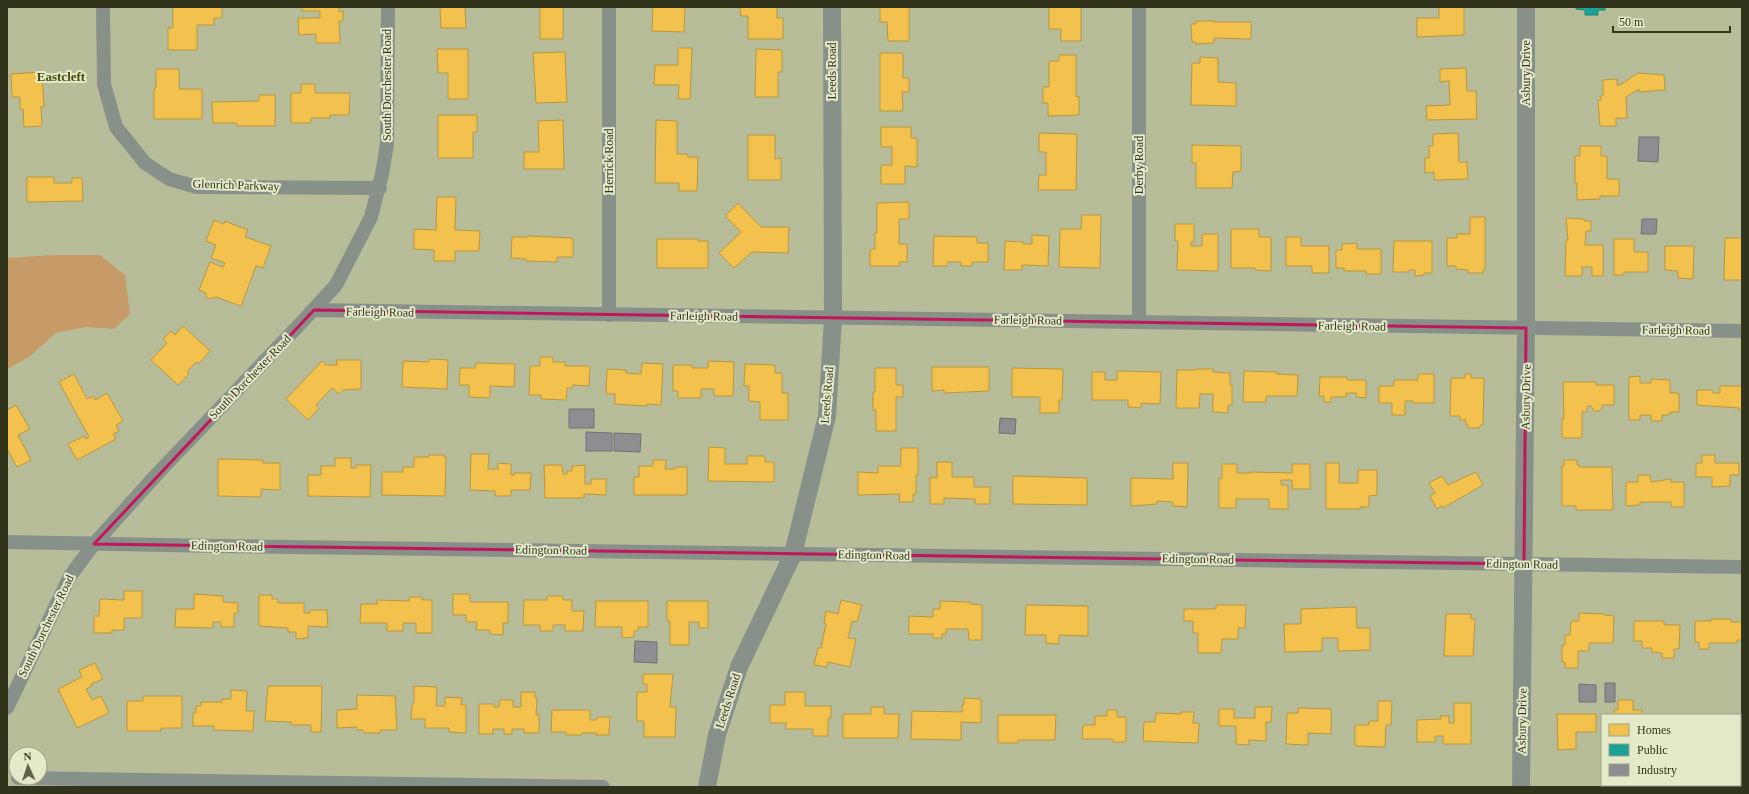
<svg xmlns="http://www.w3.org/2000/svg" width="1749" height="794" viewBox="0 0 1749 794" font-family="'Times New Roman',serif">
  <rect width="100%" height="100%" fill="#b8bd99"/>
  <path fill="#c79b68" d="M50 255H100L125 275 130 314 114 329 87 327 56 333 29 357 7 369V256L10 258Z"/>
  <path fill="#f2c14e" stroke="#b8973e" d="M173 7H222V18H214V25H197V50H168V28H173Z
    M302 7H339V12L343 11V21H339L340 43H316V34L299 35 298 18H320V11H302Z
    M446 7H465L466 28H441L440 8Z
    M540 7H563V39H540Z
    M653 7H685L684 32 652 31Z
    M740 7H777V18H783V39H748V16H741Z
    M880 7H909V41H888L887 22H880Z
    M1049 7H1081V41H1061V29H1049Z
    M1439 7H1464V35L1417 37V18H1439Z
    M1196 21H1214V22H1251V39L1214 38V43L1195 44 1196 42H1192L1191 24H1196Z
    M678 48H692L690 99H678L679 85H654L655 65H678Z
    M437 49H468V99H448V73H438Z
    M756 49 782 50V72H778V97H755Z
    M565 52 567 102 536 103 533 53Z
    M880 53H903V78H909V92H902L903 111H880Z
    M1059 55H1076V97L1079 96V115L1048 116V103H1043V87H1049V61H1059Z
    M1200 57 1218 58V82L1236 83V106L1191 105 1192 63H1200Z
    M1466 68 1467 91H1476L1477 119 1427 120 1426 106 1450 105 1449 81 1440 82V69Z
    M156 69H179V89H202V119H154V89L156 88Z
    M42 72 44 106 41 107 42 126 24 127 23 109H20V97H12L11 74Z
    M1638 73 1664 75 1665 90 1639 92V89L1626 97 1627 118H1616V126H1600L1598 101 1601 100 1600 96H1603V80L1617 79V85H1620Z
    M301 84H315V93H350L349 115H330V118H311V123H291V93H301Z
    M259 95H275V126H237V123H213L212 102 259 101Z
    M438 115H477V132H473V158H438Z
    M563 120 564 169H524V152H539L538 121Z
    M656 120 677 121V154H687L688 157H698L697 191H679V183H655Z
    M881 127H911V138H917V167L905 166V184H881V165H892V147H881Z
    M1039 133 1077 134 1076 190H1038L1039 175H1046V152H1039Z
    M1458 133 1459 162H1467L1468 179 1434 180V172L1425 173V158H1429V146H1433V134Z
    M748 135H775V159L781 158V180H748Z
    M1192 145 1241 146V171L1233 172 1232 188H1196V163H1192Z
    M1580 146H1601V156H1607V179H1619V196H1600V199L1577 200V183H1575V156H1580Z
    M27 177H54V183H72V178H82L83 201 27 202Z
    M437 197H456L455 230 480 231 479 251H455V261H434V250L414 249V229L436 230Z
    M909 202V219H899V244H907V262H899L900 266H870V250L875 249V233H877V203Z
    M738 203 761 227H789L788 253 752 252 734 268 719 253 741 232 725 216Z
    M1082 215H1101L1100 268 1059 267 1060 229H1081Z
    M1470 217H1485V269L1483 270V273H1468V270L1456 269V266H1447V238H1457V234H1470Z
    M1566 218 1584 219V221H1591V231H1586L1585 245H1603V276H1592V267H1582V276H1565L1566 240H1568Z
    M214 220 224 224 225 221 248 230 245 237 271 246 263 268 256 266 241 306 216 297 210 299 206 297V293L199 290 210 262 223 267 225 263 211 258 216 245 206 241Z
    M1175 224H1194V242H1191V246H1202V234H1218V271L1177 270 1178 241H1175Z
    M1231 229H1259V237H1271V271L1255 270V268H1231Z
    M1032 235 1049 236 1048 266 1022 265V270H1004L1005 241 1023 242V244H1032Z
    M528 236 573 238V257H557V262L526 261V259L511 258 512 237H528Z
    M934 236 977 237V243H988V262H972V266H961V262H947V266H933Z
    M1286 237H1301V246H1329V273H1312V266H1286Z
    M1725 238H1742V280H1724Z
    M657 239H698V241H708V268H657Z
    M1614 239H1634V252H1648V272H1624V275H1614Z
    M1394 241H1432V273H1424V275L1415 276V270H1409V272H1393Z
    M1357 243V249H1381V274H1366V271H1344V268H1336V250H1342V244Z
    M1665 246H1694L1693 279 1678 278V271L1665 270Z
    M183 326 210 351 198 364 196 362 187 372 189 374 178 385 151 360 167 343 163 339 171 331 175 335Z
    M540 357H553V362H565V366H590L589 386 573 385 572 388H567L566 400 541 399V395H529L530 366H540Z
    M429 359 448 360 447 389 402 387 403 361 429 362Z
    M336 360H361V389L343 390 339 394 332 388 316 405 319 408 308 420 286 399 322 361 326 365H337Z
    M708 361 734 362 733 396H714V389H701V398H678V391H673V365H692V368H708Z
    M476 363 515 364 514 387 490 386V398L469 397V385H459L460 368H475Z
    M642 363 663 364 661 405 647 404V406L615 404V394H606L607 369 626 370V373L641 374Z
    M745 364 775 365V373H782V393H788V420H760V402L749 401V386H744Z
    M932 367H989V391L944 393V390L932 391Z
    M875 368H896V385H903V397H896V431H876V410H873V392H875Z
    M1012 368 1063 369 1062 400H1059V413H1040V397H1012Z
    M1195 369H1213V372L1230 373V385H1232V405H1228V413L1213 412V394H1200L1199 408H1176L1177 370H1195Z
    M1117 371 1161 372 1160 404 1141 403V408L1128 407V400H1092V372H1105V380H1117Z
    M1244 371 1277 372V374L1298 375 1297 396H1266V402H1243Z
    M74 374 87 399 94 396 95 400 107 393 123 421 116 425 119 431 113 434 116 439 77 460 68 444 84 436 86 439 89 437 59 382Z
    M1418 374H1434V403H1413V401H1405V415H1392V403H1379V386H1394V380H1418Z
    M1465 374H1471V378H1484L1483 425H1480V428H1468V425H1466V420H1460V416H1450L1451 378H1465Z
    M1640 376V383H1651V379L1670 380V393H1679V412H1670V415H1662V421H1651V415H1640V420H1629V377Z
    M1320 377H1347V380H1366V398L1356 397V393H1346V397H1331V402H1324V396H1319Z
    M1563 382H1596V385H1614V405H1602V408L1599 411H1594L1591 406H1587V412H1582V438H1562V419H1564Z
    M1720 386H1742V410H1739V408L1697 405V390H1713V393H1720Z
    M16 405 30 429 18 435 31 460 17 467 7 449V410Z
    M709 447 725 448V464H747V456H765V462H774V482L708 481Z
    M901 448H918V475H916V494H913V502H899L900 494 858 495V472L878 473V466H901Z
    M471 454H489L488 469H498V463L511 464V475H514V473H531L530 490H511V496H495V491L470 490Z
    M429 455H444V457H446L445 496 382 495V472H403V467H414V457H429Z
    M1702 455H1715V463H1739V475H1730V486L1712 487V477H1696V463H1702Z
    M335 458H351V468H356V465H371L370 497 308 496V475H321V466H335Z
    M218 459 263 460V463H280V490L261 489V497L218 496Z
    M653 460H666L665 469H675V467H687V495H634V477H639V466H653Z
    M1564 460H1577V465H1579V467H1612L1613 510H1576V506H1562V466H1564Z
    M937 462H952V477H974V487H990V504H975V499L944 498V504H930V477L937 478Z
    M1173 463H1188L1187 507 1173 506V502L1157 501V504L1131 506V478L1173 479Z
    M1326 463H1339V483H1358V470H1377V495L1369 496V507H1360V509H1326Z
    M1222 464H1237V473H1250V472L1292 473V464H1310V489H1292V480H1281V485H1288V509H1269V499H1236V508H1219V478L1222 479Z
    M544 465H562L563 474H567V471H572V466L585 465V484H591V479H606V495L584 494V498H545Z
    M1476 472 1483 485 1443 508 1442 506 1437 509 1430 496 1435 493 1429 483 1442 476 1448 485Z
    M1638 475H1650L1651 482 1671 479V482H1684V507H1671V502H1640V505L1626 506V482H1638Z
    M1013 476 1087 478V505L1013 504Z
    M124 591H142V618H124V630H112V633H94V616H99L100 599 124 600Z
    M194 594 223 596V602L238 603V613H234V627H221V622H213V628L175 627 176 609H194Z
    M453 594H470V602H508V623H503V635L490 634V630H476L477 622H466V615H453Z
    M259 595H272V599H278V603H304V613H310V610H327L328 627 308 626V638L296 639V632H288V628L259 626Z
    M547 596H563V600H572V611H584L583 631H565V625H553V631H540V625H523L524 600H547Z
    M409 597H422V600H432V633H416V623H403V631H387V623H360L361 604H377V600L409 601Z
    M841 600 862 605 857 622 852 621 848 638 856 639 850 667 828 662 827 667 814 665 818 648H821L826 624 824 623 826 611 838 614Z
    M596 601H648V627H638V631H634V637L622 638V627H595Z
    M667 601H708V628H699V622H689V645H670V621H667Z
    M940 601 970 602V604L982 605V640H969L968 629H946V634H942V638H933V634H909V616L933 617V609H940Z
    M1026 605 1088 606V636L1059 635V644L1046 643V635H1025Z
    M1216 605H1246L1245 628H1238V639H1222L1221 653H1198V633H1193V621H1184V609H1216Z
    M1356 607 1357 628H1370V650L1338 651V638H1322V651L1285 652 1284 624H1301V609Z
    M1579 613 1605 614V615L1614 616 1613 643H1589V651H1578V668H1565V662H1562V645H1565V635H1570L1571 621H1579Z
    M1446 614H1471V619H1475L1473 656H1444Z
    M1711 619H1731V622H1742V640H1737V643H1709V649H1699V642H1695V621H1711Z
    M1634 621H1664V625H1680L1679 649H1674V658H1662V653L1652 652V648H1642V641H1634Z
    M95 663 103 679 91 684 92 686 86 689 92 700 101 696 109 713 77 728 58 689 82 677 79 670Z
    M643 674H673L670 707H676L675 737H644V721H637V692H647V684H643Z
    M268 686H322L321 732H311V725H291V722L265 721Z
    M414 686 437 687 436 706H445V697L462 698 461 705H466V733L449 732V728H425V719H411L412 704 414 703Z
    M231 690 247 691 246 711H254L253 731 214 730V726H193V713H196V706H201V702H222V699H231Z
    M521 692H535V698H537L536 715 539 714V733H524V729H512V734H504V729H493V734H479V704H494V707H499L500 700H513V707H521Z
    M785 692H805V706H831V718H828V736H813V729H786V723H770V705H785Z
    M357 695 395 696 397 730H380V733H364L363 730H357V727L337 728V710L357 709Z
    M143 696H182V728H161V731H127V701H143Z
    M964 698 981 699V723L961 722V740L911 739 912 711 962 712V705H964Z
    M1618 700H1633V710H1642V715H1614V710H1618Z
    M1378 701H1392L1391 725H1386L1385 747 1355 746V725H1369V721H1378Z
    M1454 703H1471V744H1443V736H1435V742H1417V720L1441 719 1440 716H1449V723H1454Z
    M871 707H884V714H899L898 738H843V714H871Z
    M1255 707H1272L1271 722H1266V741L1249 740V745L1236 744V726H1219V709H1234V718H1255Z
    M1298 708 1331 709V734L1308 733V745L1286 744 1287 713H1298Z
    M552 710H590V720H597V717H610L609 735H596L597 733H582V735H566V732H551Z
    M1107 710H1117V717H1126V742H1113V739H1082L1083 725H1095V716H1107Z
    M1181 712H1194L1193 723H1199L1198 743 1143 741 1144 722H1155L1156 713 1181 714Z
    M1557 714H1596V732H1576V749L1558 750Z
    M998 715H1056L1055 740H1018V743H998Z
    M1740 727H1742V751H1740Z"/>
  <path fill="#17a398" stroke="#1f8272" d="M1576 7H1605V10H1598V15H1585V10L1576 9Z"/>
  <path fill="#8d8d92" stroke="#71726e" d="M1639 137H1659L1658 162 1638 161Z
    M1642 219H1657L1656 234H1641Z
    M569 409H594V428H569Z
    M1000 418 1016 419 1015 434 999 433Z
    M586 432 612 433V451H586Z
    M614 433 641 434 640 452 614 451Z
    M635 641 657 642V663L634 662Z
    M1605 683H1615V702H1605Z
    M1579 684 1596 685V702H1579Z"/>
  <g fill="none" stroke-linecap="round" stroke-linejoin="round">
    <path stroke="#879189" stroke-width="14" d="M103 7 104 84 116 127 145 163 169 179 197 187 380 188
      M314 310 1742 331
      M609 315V7
      M1139 322V7
      M7 542 218 546 1742 567
      M7 708 70 576 94 544 157 474 300 324 336 285 371 217 382 174 387 144 388 7
      M18 778 603 787"/>
    <path stroke="#879189" stroke-width="18" d="M707 787 717 735 739 667 793 554 827 416 833 318 832 7
      M1521 787 1526 328V7"/>
  </g>
  <path fill="none" stroke="#c2185b" stroke-width="3" stroke-linejoin="round" d="M314 310 1526 328 1524 564 94 544Z"/>
  <g text-anchor="middle" stroke-width="4" stroke-linejoin="round" paint-order="stroke">
    <g font-size="12" fill="#31341a" stroke="#e4e9c9">
      <text transform="translate(832 71) rotate(-90)" y="4">Leeds Road</text>
      <text transform="translate(1526 73) rotate(-90)" y="4">Asbury Drive</text>
      <text transform="translate(387 85) rotate(-90)" y="4">South Dorchester Road</text>
      <text transform="translate(609 161) rotate(-90)" y="4">Herrick Road</text>
      <text transform="translate(1139 165) rotate(-90)" y="4">Derby Road</text>
      <text transform="translate(236 185) rotate(2)" y="4">Glenrich Parkway</text>
      <text transform="translate(380 312) rotate(1)" y="4">Farleigh Road</text>
      <text transform="translate(704 316) rotate(1)" y="4">Farleigh Road</text>
      <text transform="translate(1028 320) rotate(1)" y="4">Farleigh Road</text>
      <text transform="translate(1352 326) rotate(1)" y="4">Farleigh Road</text>
      <text transform="translate(1676 330) rotate(1)" y="4">Farleigh Road</text>
      <text transform="translate(250 377) rotate(-46)" y="4">South Dorchester Road</text>
      <text transform="translate(827 395) rotate(-85)" y="4">Leeds Road</text>
      <text transform="translate(1526 397) rotate(-89)" y="4">Asbury Drive</text>
      <text transform="translate(227 546) rotate(1)" y="4">Edington Road</text>
      <text transform="translate(551 550) rotate(1)" y="4">Edington Road</text>
      <text transform="translate(874 555) rotate(1)" y="4">Edington Road</text>
      <text transform="translate(1198 559) rotate(1)" y="4">Edington Road</text>
      <text transform="translate(1522 564) rotate(1)" y="4">Edington Road</text>
      <text transform="translate(46 626) rotate(-64)" y="4">South Dorchester Road</text>
      <text transform="translate(728 701) rotate(-72)" y="4">Leeds Road</text>
      <text transform="translate(1522 721) rotate(-89)" y="4">Asbury Drive</text>
    </g>
    <g font-size="13" font-weight="bold" fill="#464c06" stroke="#e4e9c9">
      <text x="61" y="81">Eastcleft</text>
    </g>
  </g>
  <rect width="1749" height="794" fill="none" stroke="#31341a" stroke-width="16"/>
  <rect x="1601" y="714" width="140" height="72" fill="#e4e9c9" stroke="#9ca183"/>
  <rect x="1609" y="724" width="20" height="12" fill="#f2c14e" stroke="#9ca183"/>
  <text x="1637" y="734" font-size="12" fill="#31341a">Homes</text>
  <rect x="1609" y="744" width="20" height="12" fill="#17a398" stroke="#9ca183"/>
  <text x="1637" y="754" font-size="12" fill="#31341a">Public</text>
  <rect x="1609" y="764" width="20" height="12" fill="#8d8d92" stroke="#9ca183"/>
  <text x="1637" y="774" font-size="12" fill="#31341a">Industry</text>
  <g transform="translate(28 766) rotate(357)"><circle r="19" fill="#e4e9c9" stroke="#9ca183"/>
  <path d="M0-3L7 15L0 10L-7 15Z" fill="#606446"/>
  <text y="-6" font-size="11" font-weight="bold" text-anchor="middle" fill="#31341a">N</text>
  </g>
  <path d="M1613 26v6h117v-6" fill="none" stroke="#31341a" stroke-width="2"/>
  <text x="1619" y="26" font-size="12" fill="#31341a" stroke="#e4e9c9" stroke-width="3" paint-order="stroke">50 m</text>
</svg>
